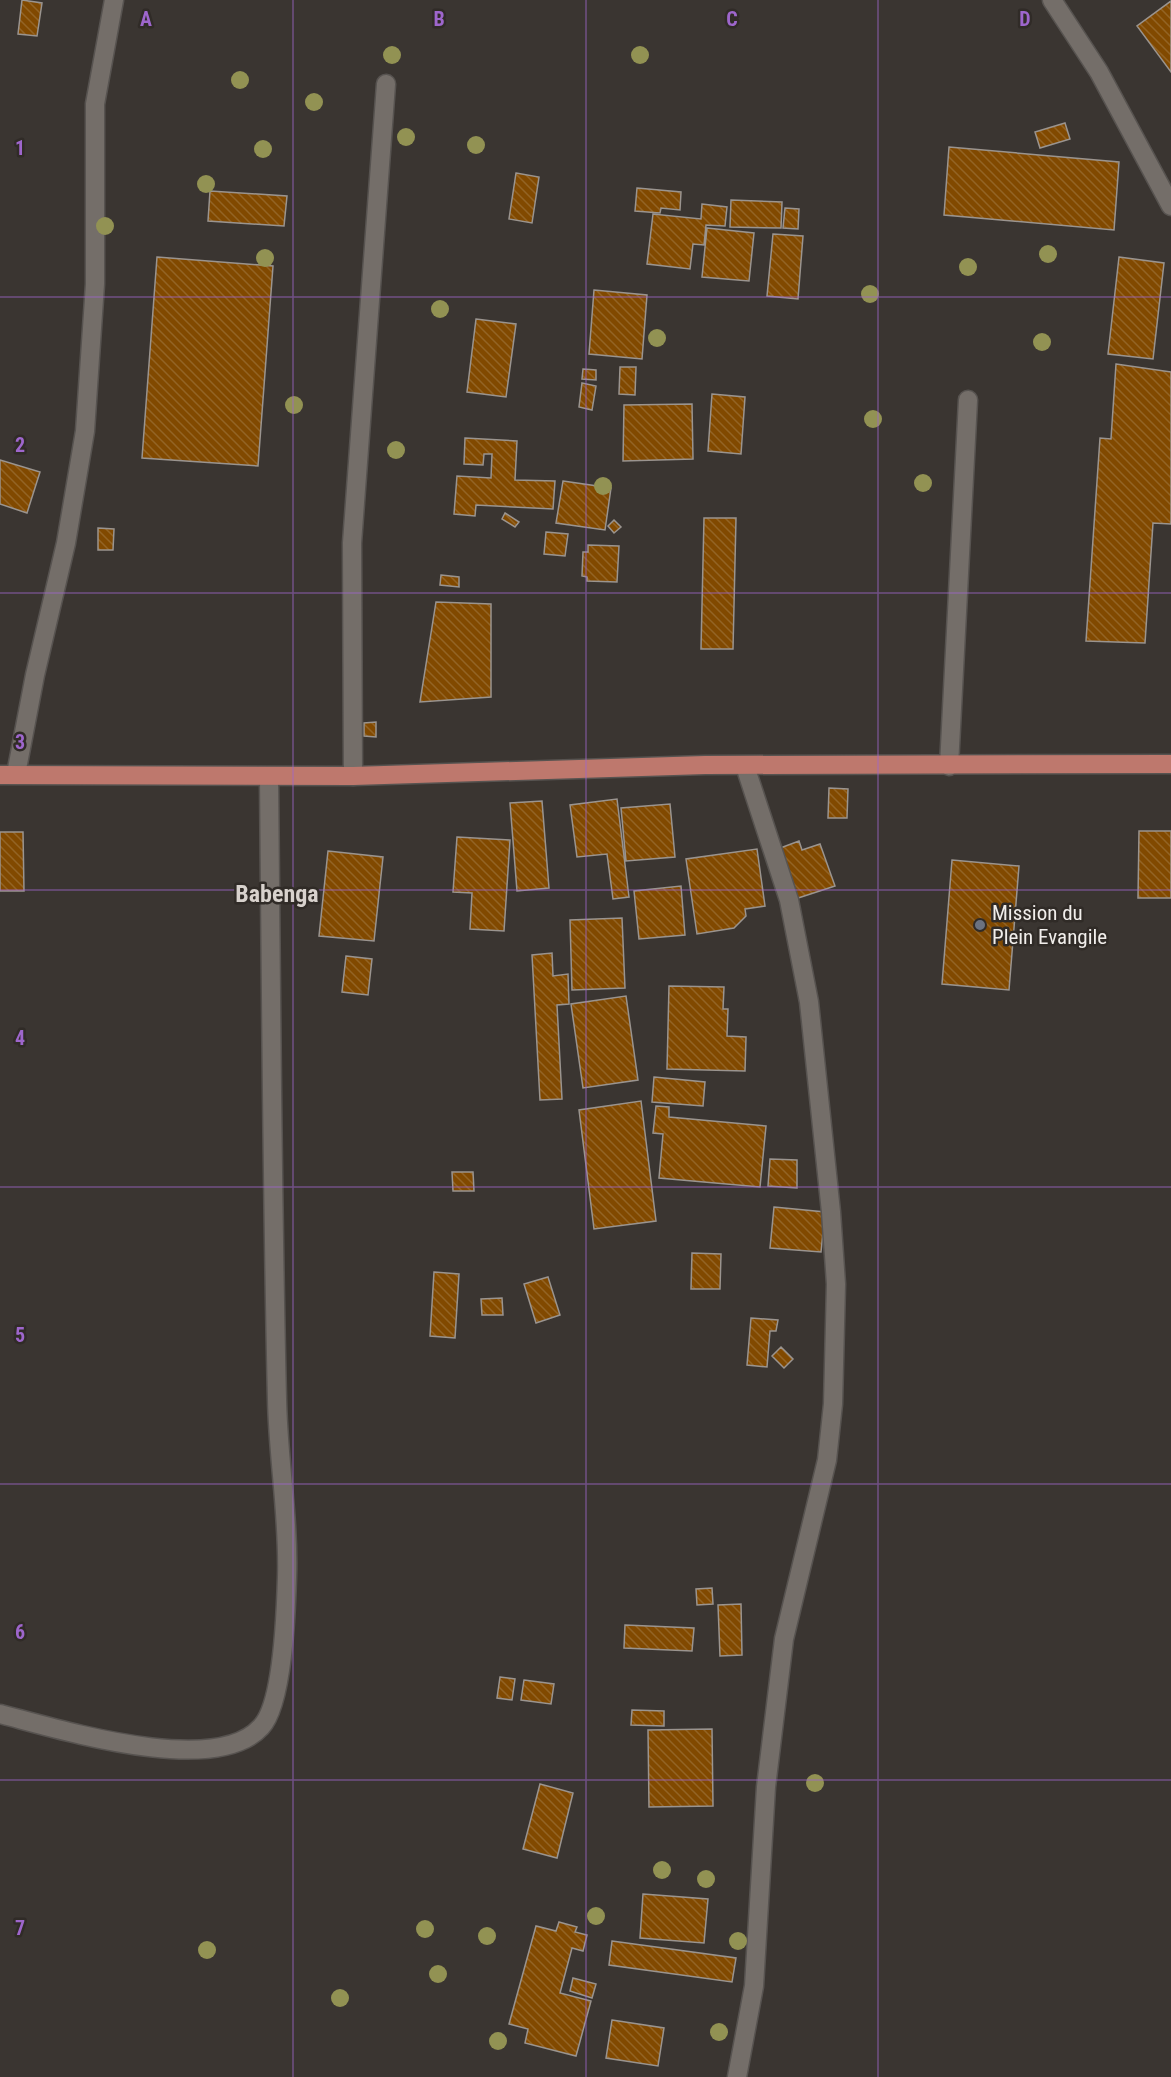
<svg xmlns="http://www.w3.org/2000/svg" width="1171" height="2077" viewBox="0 0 1171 2077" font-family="'Roboto Condensed',sans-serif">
  <defs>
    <pattern id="building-back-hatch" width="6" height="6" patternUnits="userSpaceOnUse" patternTransform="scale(1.5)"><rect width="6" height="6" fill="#814900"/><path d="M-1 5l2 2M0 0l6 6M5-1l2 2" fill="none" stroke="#936425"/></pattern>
  </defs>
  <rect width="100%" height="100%" fill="#3a3531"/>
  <path fill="url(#building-back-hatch)" stroke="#9a948f" stroke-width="1.5" d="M22 0 42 3 37 36 18 34Z
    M1171 1V72L1137 26Z
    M1065 123 1070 139 1040 148 1035 132Z
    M949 147 1119 162 1114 230 944 215Z
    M516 173 539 177 532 223 509 219Z
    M637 188 681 192 680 210 661 208 660 213 635 211Z
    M210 191 287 196 284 226 208 221Z
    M731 200 782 202 781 228 730 227Z
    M702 204 727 207 725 226 706 225 704 245 693 244 690 269 647 264 653 214 701 219Z
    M785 208 799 209 798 229 783 228Z
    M707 228 754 233 749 281 702 277Z
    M773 234 803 236 798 299 767 296Z
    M157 257 273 266 258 466 142 458Z
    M1119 257 1164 263 1153 359 1108 354Z
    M594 290 647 295 642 359 589 354Z
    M476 319 516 324 506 397 467 392Z
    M1116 364 1171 372V524L1153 523 1145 643 1086 641 1100 438 1111 439Z
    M620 367H636L635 395 619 394Z
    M583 369 596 370V380L582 379Z
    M582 383 596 386 592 410 579 407Z
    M712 394 745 397 741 454 708 451Z
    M692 404 693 459 623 461 624 405Z
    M465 438 517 441 515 480 555 481 553 509 476 505 475 516 454 514 457 476 491 478 492 454H484L483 465 464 464Z
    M0 460 40 472 27 513 0 504Z
    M563 481 611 488 605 530 556 523Z
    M505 513 519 522 515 527 502 519Z
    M704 518H736L733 649H701Z
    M614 520 621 527 614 533 608 526Z
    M98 528 114 529 113 550H98Z
    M546 532 568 534 565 556 544 554Z
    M588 545 619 546 617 582 587 581V577L582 576 583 552H588Z
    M441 575 459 577V587L440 585Z
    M436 602 491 604V697L420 702Z
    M376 722V737L364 736V723Z
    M829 788 848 789 847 818H828Z
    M617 799 629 897 613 899 607 854 577 857 570 805Z
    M542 801 549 888 517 891 510 803Z
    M670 804 675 857 626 861 621 808Z
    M1139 831H1171V898H1138Z
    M0 832H23L24 891H0Z
    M457 837 510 840 504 931 470 929 472 893 453 892Z
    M799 841 802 850 820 844 835 886 792 900 775 850Z
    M757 849 765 906 745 909 746 916 734 928 697 934 686 859Z
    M328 851 383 857 374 941 319 936Z
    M952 860 1019 866 1009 990 942 984Z
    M681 886 685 935 639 939 634 891Z
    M622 918 625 988 572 990 570 920Z
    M552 953 553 976 568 974 569 1004 557 1005 562 1099 540 1100 532 955Z
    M346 956 372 959 368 995 342 992Z
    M669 986 724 987 723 1009H728L727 1036 746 1037 745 1071 667 1069Z
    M626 996 638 1080 583 1088 571 1004Z
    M654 1077 705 1082 703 1106 652 1102Z
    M641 1101 656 1221 594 1229 579 1110Z
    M656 1106 669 1107V1117L766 1126 760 1187 659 1178 663 1134 653 1133Z
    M770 1159 797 1160V1188L768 1186Z
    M452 1172H473L474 1191H453Z
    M774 1207 825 1212 821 1252 770 1248Z
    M692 1253 721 1254 720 1289H691Z
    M434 1272 459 1274 455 1338 430 1336Z
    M548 1277 560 1315 536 1323 524 1284Z
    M502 1298 503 1315H482L481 1299Z
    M751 1318 778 1320 776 1331H770L767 1367 747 1365Z
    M781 1347 793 1359 784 1368 772 1356Z
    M712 1588 713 1604 697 1605 696 1589Z
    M741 1604 742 1655 720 1656 718 1605Z
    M625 1625 694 1628 692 1651 624 1648Z
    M500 1677 515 1679 512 1700 497 1698Z
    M524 1680 554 1684 551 1704 521 1700Z
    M632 1710 664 1711V1726L631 1725Z
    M712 1729 713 1806 649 1807 648 1730Z
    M540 1784 573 1793 557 1858 523 1849Z
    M643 1894 708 1899 704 1943 640 1938Z
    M559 1922 577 1927 575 1932 587 1935 583 1951 572 1948 560 1993 591 2001 576 2056 525 2043 528 2029 509 2024 536 1926 556 1931Z
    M612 1941 736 1958 732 1982 609 1965Z
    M573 1978 596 1984 592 1998 570 1991Z
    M612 2020 664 2028 658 2066 606 2058Z"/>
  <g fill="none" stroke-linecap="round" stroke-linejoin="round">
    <g stroke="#575350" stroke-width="21">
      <path id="minor" d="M1052 0 1099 72 1171 206
        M949 766 968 400
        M16 774 35 675 66 543 85 431 95 284V104L114 0
        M353 776 352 543 386 84
        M0 1714C59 1729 215 1778 261 1727 283 1704 286 1611 287 1577 289 1518 278 1458 277 1399 272 1192 271 984 269 777
        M737 2077 754 1986 766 1787 784 1639 827 1460 833 1404 836 1284 831 1212 809 1002 789 900 745 766"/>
    </g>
    <g stroke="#575350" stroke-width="21">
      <path id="major" d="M0 775 353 776 705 765 1171 764"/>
    </g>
    <use href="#minor" stroke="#746e69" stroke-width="18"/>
    <use href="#major" stroke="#be786d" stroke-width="18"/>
  </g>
  <g fill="#929253">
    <circle cx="392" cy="55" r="9"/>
    <circle cx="640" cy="55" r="9"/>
    <circle cx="240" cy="80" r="9"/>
    <circle cx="314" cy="102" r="9"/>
    <circle cx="406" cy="137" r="9"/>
    <circle cx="476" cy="145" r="9"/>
    <circle cx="263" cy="149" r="9"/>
    <circle cx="206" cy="184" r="9"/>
    <circle cx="105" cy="226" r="9"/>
    <circle cx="1048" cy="254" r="9"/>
    <circle cx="265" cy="258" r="9"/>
    <circle cx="968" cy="267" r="9"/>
    <circle cx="870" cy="294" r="9"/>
    <circle cx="440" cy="309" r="9"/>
    <circle cx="657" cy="338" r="9"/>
    <circle cx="1042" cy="342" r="9"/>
    <circle cx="294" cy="405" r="9"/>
    <circle cx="873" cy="419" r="9"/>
    <circle cx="396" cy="450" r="9"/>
    <circle cx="923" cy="483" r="9"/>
    <circle cx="603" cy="486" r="9"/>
    <circle cx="815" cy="1783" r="9"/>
    <circle cx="662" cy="1870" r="9"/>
    <circle cx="706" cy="1879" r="9"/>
    <circle cx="596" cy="1916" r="9"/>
    <circle cx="425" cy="1929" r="9"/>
    <circle cx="487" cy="1936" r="9"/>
    <circle cx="738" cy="1941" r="9"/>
    <circle cx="207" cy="1950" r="9"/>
    <circle cx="438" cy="1974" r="9"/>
    <circle cx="340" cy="1998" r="9"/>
    <circle cx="719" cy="2032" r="9"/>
    <circle cx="498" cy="2041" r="9"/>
  </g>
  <path fill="none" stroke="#9e66cc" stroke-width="1.5" stroke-opacity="0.55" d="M293 0V2077M586 0V2077M878 0V2077M0 297H1171M0 593H1171M0 890H1171M0 1187H1171M0 1484H1171M0 1780H1171"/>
  <circle fill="#6b7280" stroke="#302b27" stroke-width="2" cx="980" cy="925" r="6"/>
  <g text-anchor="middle" stroke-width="5" stroke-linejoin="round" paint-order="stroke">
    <g font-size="21" fill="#f1eeeb" stroke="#302b27" text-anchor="start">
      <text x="992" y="920">Mission du<tspan x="992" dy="24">Plein Evangile</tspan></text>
    </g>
    <g font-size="24" font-weight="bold" fill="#d8d2cd" stroke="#302b27">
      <text x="277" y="902">Babenga</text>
    </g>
  </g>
  <g font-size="20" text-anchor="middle" font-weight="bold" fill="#9e66cc" stroke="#302b27" stroke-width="5" stroke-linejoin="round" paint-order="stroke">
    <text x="146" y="26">A</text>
    <text x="439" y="26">B</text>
    <text x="732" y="26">C</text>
    <text x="1025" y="26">D</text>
    <text x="20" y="155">1</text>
    <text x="20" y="452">2</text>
    <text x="20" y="749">3</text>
    <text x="20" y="1045">4</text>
    <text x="20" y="1342">5</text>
    <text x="20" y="1639">6</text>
    <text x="20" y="1935">7</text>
  </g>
</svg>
